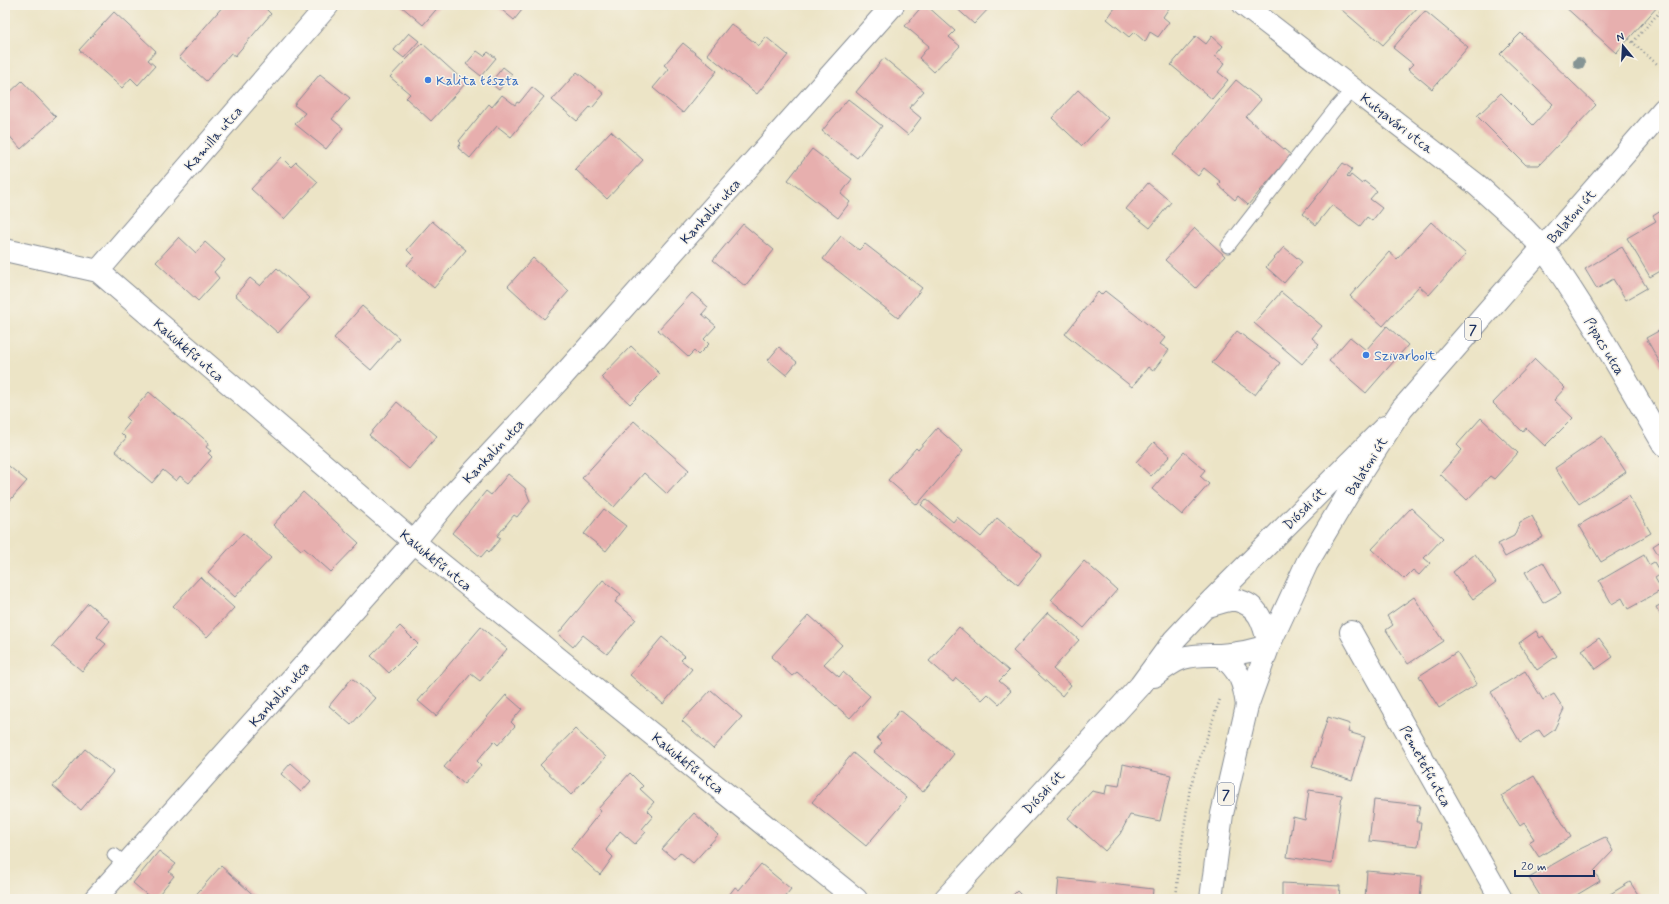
<svg xmlns="http://www.w3.org/2000/svg" width="1669" height="904" viewBox="0 0 1669 904" font-family="Mynerve,sans-serif">
  <rect width="100%" height="100%" fill="#f7f3e8"/>
  <filter id="ink" filterUnits="userSpaceOnUse"><feTurbulence type="fractalNoise" baseFrequency=".025" numOctaves="2"/><feDisplacementMap in="SourceGraphic" scale="8" xChannelSelector="R" yChannelSelector="G"/><feConvolveMatrix kernelMatrix="1 2 1 2 8 2 1 2 1" color-interpolation-filters="sRGB"/></filter>
  <filter id="wash" filterUnits="userSpaceOnUse"><feTurbulence type="fractalNoise" baseFrequency=".012" numOctaves="4" result="noise"/><feDisplacementMap in="SourceGraphic" scale="16" xChannelSelector="R" yChannelSelector="G"/><feGaussianBlur stdDeviation="0.9" result="paint"/><feColorMatrix in="noise" values="0 0 0 0 0 0 0 0 0 0 0 0 0 0 0 0 0 1.4 0 .05"/><feComposite in="paint" operator="in"/></filter>
  <g filter="url(#wash)">
    <rect width="100%" height="100%" fill="#ece4c6"/>
    <g id="blocks">
      <path fill="#e7afae" d="M224 5H262L271 14 235 56 231 53 206 81 179 57Z
        M400 5H440L423 25Z
        M496 5H526L514 20Z
        M923 5H926L955 31 949 37 960 46 946 61 945 60 934 72 919 58 929 46 905 26Z
        M953 5H992L974 24Z
        M1117 5H1166L1169 8 1163 17 1169 22 1158 37 1150 32 1145 42 1134 32 1129 37 1107 19Z
        M1336 5H1420L1383 45Z
        M1563 5H1659L1616 53Z
        M1425 11 1468 47 1432 89 1408 69 1413 64 1393 48Z
        M114 12 156 51 148 60 155 66 138 85 131 78 122 88 79 50Z
        M731 24 759 46 766 37 788 55 757 94 707 54Z
        M409 33 419 41 404 58 394 50Z
        M1521 33 1596 105 1539 165H1526L1477 116 1501 93 1533 125 1553 104 1500 54Z
        M1196 36 1206 44 1212 36 1223 46 1215 56 1225 63 1218 72 1228 80 1212 99 1171 65Z
        M422 43 466 83 431 121 406 98 410 94 390 77Z
        M683 43 717 71 683 113 653 88 669 69 664 65Z
        M477 51 484 56 488 52 496 58 481 76 466 64Z
        M884 58 924 91 909 108 921 118 908 135 856 92Z
        M503 67 512 74 499 90 490 83Z
        M577 72 604 94 592 108 590 107 577 121 552 100Z
        M320 74 350 98 332 119 343 128 326 149 295 124 305 113 294 105Z
        M1236 80 1261 100 1246 117 1291 155 1248 205 1238 196 1235 200 1218 185 1221 182 1204 168 1198 176 1173 155Z
        M22 81 56 117 21 149 5 131V97Z
        M532 87 544 97 511 137 497 126 470 158 458 148 461 143 459 141 489 104 492 107 502 95 515 105 517 102 519 103Z
        M1078 90 1108 118 1082 146 1052 118Z
        M848 99 882 126 857 158 822 131Z
        M611 131 643 160 607 199 575 169Z
        M812 149 852 179 841 194 850 202 838 218 788 180Z
        M281 157 291 167 296 162 318 182 284 219 251 189Z
        M1343 163 1352 169 1347 176 1349 178 1351 175 1362 184 1364 181 1377 191 1370 199 1382 208 1372 221 1367 217 1360 226 1332 205 1316 225 1303 214Z
        M1148 183 1171 202 1150 228 1126 209Z
        M1664 209V269L1650 277 1627 238 1656 221 1653 216Z
        M432 221 466 250 434 288 407 265 414 257 407 250Z
        M1431 222 1466 254 1429 295 1419 286 1383 326 1350 296 1389 252 1397 259Z
        M743 224 774 250 745 286 713 260Z
        M1195 228 1225 256 1196 288 1165 260Z
        M841 236 859 250 865 244 922 288 898 318 823 259Z
        M179 237 196 253 205 242 225 260 214 272 219 278 198 301 156 262Z
        M1284 247 1302 262 1284 283 1266 267Z
        M1622 247 1647 288 1626 300 1613 279 1597 289 1585 269Z
        M533 258 569 291 544 319 508 286Z
        M277 268 310 298 278 333 235 295 250 278 260 286Z
        M1105 291 1165 338 1160 344 1169 350 1153 371 1148 367 1132 387 1065 334 1098 292 1101 295Z
        M1281 292 1322 326 1312 338 1319 344 1302 364 1254 323Z
        M692 293 708 307 702 314 716 326 704 339 709 344 698 355 694 351 688 357 658 330Z
        M362 306 399 338 371 370 334 338Z
        M1387 326 1408 345 1366 393 1329 361 1350 337 1366 350Z
        M1664 328V370L1646 338Z
        M1237 331 1280 363 1255 395 1212 363Z
        M631 346 660 374 630 404 601 377Z
        M779 347 797 362 786 375 768 360Z
        M1535 359 1565 388 1554 400 1573 418 1545 446 1526 428 1523 432 1493 403Z
        M149 392 209 443 206 447 211 451 208 453 212 457 189 483 180 476 176 481 163 470 152 483 115 451 126 438 121 433 130 422 126 418Z
        M397 402 437 436 409 469 369 435Z
        M1481 418 1518 453 1494 479 1490 476 1467 500 1440 474 1462 450 1457 445Z
        M634 421 689 470 667 494 644 473 614 507 582 478Z
        M937 428 963 451 917 505 888 480 916 448 918 450Z
        M1602 436 1626 472 1579 504 1555 468Z
        M1154 442 1170 456 1151 476 1136 462Z
        M1184 452 1205 470 1200 476 1209 484 1182 515 1152 489Z
        M5 463 27 481 5 506Z
        M508 474 525 488 530 501 517 517 514 515 497 536 501 538 489 552 487 550 481 557 452 533 486 491 491 495Z
        M303 492 359 543 331 572 304 548 301 550 273 525Z
        M1629 496 1651 533 1601 562 1579 525Z
        M926 499 953 522 957 517 981 537 997 518 1042 555 1018 585 921 505Z
        M1411 508 1443 538 1424 558 1430 563 1419 575 1413 570 1404 579 1372 549Z
        M604 509 626 526 606 551 584 534Z
        M1532 516 1543 537 1505 557 1498 544 1514 536 1520 522Z
        M243 533 271 558 235 597 208 572Z
        M1664 539V564L1653 546Z
        M1475 554 1496 582 1473 599 1453 572Z
        M1644 555 1649 565 1654 562 1661 574 1655 578 1662 590 1628 609 1622 598 1612 604 1599 581Z
        M1084 561 1117 590 1084 628 1051 600Z
        M1543 562 1561 593 1543 603 1525 572Z
        M200 577 234 608 207 637 173 606Z
        M603 580 621 594 615 602 636 619 607 654 583 635 573 647 558 634Z
        M1414 597 1443 641 1408 664 1386 630 1393 625 1387 616Z
        M88 603 110 621 97 637 106 644 82 671 52 646Z
        M1664 603V622L1656 607Z
        M1048 612 1079 640 1053 669 1071 685 1062 696 1013 651Z
        M809 615 842 645 824 664 839 677 843 672 870 696 850 718 797 672 792 676 771 657Z
        M400 626 418 644 389 673 371 656Z
        M481 627 507 649 480 681 471 674 436 716 418 701Z
        M959 627 1009 671 999 681 1011 691 999 704 988 694 982 700 956 678 953 682 929 661Z
        M1536 631 1540 638 1543 636 1557 656 1537 670 1519 643Z
        M662 637 685 656 681 660 692 669 663 704 630 675Z
        M1599 638 1613 657 1596 669 1582 650Z
        M1457 652 1477 684 1439 708 1419 676Z
        M1525 671 1543 700 1554 694 1564 709 1554 730 1544 737 1539 730 1520 742 1491 692Z
        M352 678 375 698 351 725 329 706Z
        M711 690 742 717 713 749 682 721Z
        M506 695 522 709 511 722 515 726 498 745 494 741 477 761 481 765 464 784 444 767Z
        M900 710 954 754 923 792 874 752 882 743 877 738Z
        M1328 717 1350 724 1348 732 1365 737 1352 780 1312 767Z
        M575 729 606 757 571 795 540 765Z
        M85 749 113 772 81 810 53 786Z
        M853 753 907 798 866 846 812 802Z
        M291 763 311 781 301 792 281 774Z
        M1123 764 1171 775 1160 821 1130 815 1120 834 1105 851 1068 818 1092 791 1105 794 1107 784 1119 786Z
        M630 773 643 786 640 789 654 802 647 810 653 816 642 829 646 832 635 844 620 831 606 850 613 857 600 875 571 849 601 811 598 809Z
        M1534 776 1571 837 1539 857 1529 842 1534 839 1524 823 1520 826 1501 796Z
        M1309 790 1342 795 1332 864 1287 857 1293 817 1305 820Z
        M1374 800 1420 805 1417 822H1421L1418 846 1369 841Z
        M694 813 718 835 693 863 680 852 674 859 662 849Z
        M1605 837 1613 851 1594 871 1600 881 1570 899H1542L1529 878 1580 849Z
        M159 851 176 864 169 872 174 876 155 899H152L133 883Z
        M761 864 791 889 783 899H726L735 887 739 890Z
        M221 866 258 899H192Z
        M1367 871 1422 876 1420 899H1365Z
        M1059 878 1153 889 1152 899H1057Z
        M1630 882 1641 899H1602Z
        M1282 883 1340 886 1339 899H1282Z
        M1017 891 1025 899H1009Z"/>
    </g>
  </g>
  <g filter="url(#ink)">
    <use href="#blocks" fill-opacity="0" stroke="#848a92" stroke-width="1"/>
    <g fill="none" stroke-linecap="round" stroke-linejoin="round">
      <g stroke="#848a92" stroke-width="15">
        <path id="lane" d="M1228 246 1335 109 1353 89
          M114 855 125 864"/>
      </g>
      <g stroke="#848a92" stroke-width="24">
        <path id="street" d="M1543 248C1588 311 1625 379 1664 445
          M5 250 98 271 414 542 856 899
          M98 271 328 5
          M1351 632 1501 899
          M95 899 414 542 453 494 560 379 893 5"/>
      </g>
      <g stroke="#848a92" stroke-width="24">
        <path id="secondary" d="M1244 5 1477 185 1518 222 1543 248
          M1221 655C1240 671 1244 682 1247 706
          M1154 676C1163 669 1172 662 1183 658 1195 654 1208 655 1220 655 1237 654 1254 651 1269 645 1264 625 1260 605 1236 600 1229 599 1212 605 1205 607
          M945 899 1140 686 1174 640 1205 607 1385 427"/>
      </g>
      <g stroke="#848a92" stroke-width="24">
        <path id="primary" d="M1211 899 1222 814 1247 706 1269 645 1307 563 1360 474 1402 409 1664 109"/>
      </g>
      <path stroke="#848a92" stroke-width="2.5" stroke-dasharray="1 3" stroke-linecap="butt" d="M1629 39 1657 64
        M1633 42 1664 7
        M1176 899 1179 864 1190 787 1220 699"/>
      <use href="#lane" stroke="#fff" stroke-width="13"/>
      <use href="#street" stroke="#fff" stroke-width="22"/>
      <use href="#secondary" stroke="#fff" stroke-width="22"/>
      <use href="#primary" stroke="#fff" stroke-width="22"/>
    </g>
    <circle fill="#859494" cx="1579" cy="63" r="6"/>
  </g>
  <g fill="#3f7fe0" stroke="#f7f3e8" stroke-width="1.5">
    <circle cx="428" cy="80" r="4"/>
    <circle cx="1366" cy="355" r="4"/>
  </g>
  <g text-anchor="middle" stroke-width="3" stroke-linejoin="round" paint-order="stroke">
    <g fill="#f7f3e8" stroke="#5d6a87" stroke-width="1">
      <rect x="1465" y="318" width="16" height="22" rx="3"/>
      <rect x="1218" y="783" width="16" height="22" rx="3"/>
    </g>
    <g font-size="13" font-weight="bold" fill="#1b2f5e">
      <text x="1473" y="334">7</text>
      <text x="1226" y="799">7</text>
    </g>
    <g font-size="14" fill="#366cbe" stroke="#f7f3e8" text-anchor="start">
      <text x="436" y="85">Kalita tészta</text>
      <text x="1374" y="360">Szivarbolt</text>
    </g>
    <g font-size="14" fill="#1b2f5e" stroke="#f7f3e8">
      <text transform="translate(1397 123) rotate(38)" y="5">Kutyavári utca</text>
      <text transform="translate(213 138) rotate(-49)" y="5">Kamilla utca</text>
      <text transform="translate(710 211) rotate(-48)" y="5">Kankalin utca</text>
      <text transform="translate(1571 216) rotate(-49)" y="5">Balatoni út</text>
      <text transform="translate(1605 346) rotate(59)" y="5">Pipacs utca</text>
      <text transform="translate(189 350) rotate(41)" y="5">Kakukkfű utca</text>
      <text transform="translate(493 451) rotate(-47)" y="5">Kankalin utca</text>
      <text transform="translate(1366 466) rotate(-58)" y="5">Balatoni út</text>
      <text transform="translate(1304 508) rotate(-45)" y="5">Diósdi út</text>
      <text transform="translate(436 560) rotate(39)" y="5">Kakukkfű utca</text>
      <text transform="translate(279 694) rotate(-48)" y="5">Kankalin utca</text>
      <text transform="translate(688 763) rotate(39)" y="5">Kakukkfű utca</text>
      <text transform="translate(1426 766) rotate(61)" y="5">Pemetefű utca</text>
      <text transform="translate(1043 792) rotate(-47)" y="5">Diósdi út</text>
    </g>
  </g>
  <rect width="1669" height="904" fill="none" stroke="#f7f3e8" stroke-width="20"/>
  <g transform="translate(1623 46) rotate(342)" stroke="#f7f3e8" stroke-width="3" paint-order="stroke">
  <path d="M0-3L7 15L0 10L-7 15Z" fill="#1b2f5e"/>
  <text y="-6" font-size="11" font-weight="bold" text-anchor="middle" fill="#1b2f5e">N</text>
  </g>
  <path d="M1515 870v6h79v-6" fill="none" stroke="#1b2f5e" stroke-width="2"/>
  <text x="1521" y="870" font-size="12" fill="#1b2f5e" stroke="#f7f3e8" stroke-width="3" paint-order="stroke">20 m</text>
</svg>
